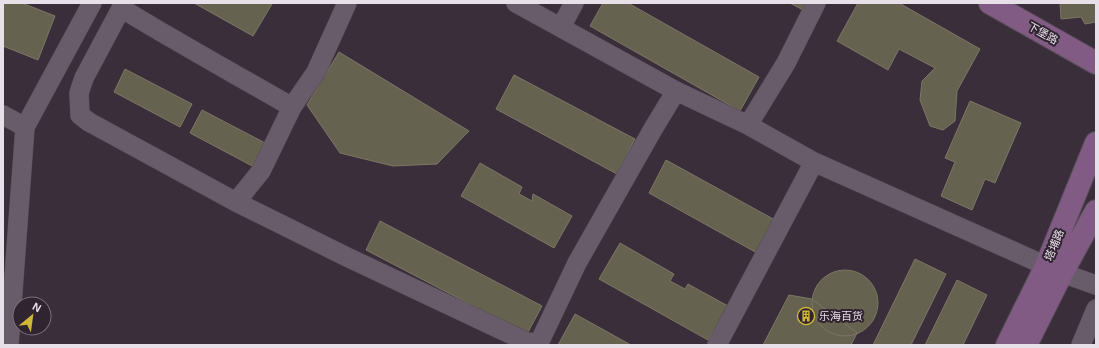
<svg xmlns="http://www.w3.org/2000/svg" width="1099" height="348" viewBox="0 0 1099 348" font-family="Helvetica,'Noto Sans SC',sans-serif">
  <rect width="100%" height="100%" fill="#3b2e3b"/>
  <path fill="#666250" stroke="#7b7765" d="M3 3H22L55 16 38 60 3 46Z
    M194 3H271L272 4 253 36Z
    M603 3H628L759 77 740 111 590 26Z
    M790 3H807L803 10Z
    M858 3H899L980 49 957 91 955 121 943 130 930 126 920 100 922 81 935 68 899 49 888 70 837 41Z
    M1060 3H1096V22L1085 24 1081 17 1061 19Z
    M339 52 469 131 437 164 393 166 340 153 307 105Z
    M125 69 192 104 180 127 114 92Z
    M514 75 635 139 617 174 496 109Z
    M970 101 1021 123 995 183 985 179 972 210 941 196 955 162 945 158Z
    M202 110 269 145 256 168 190 133Z
    M666 160 775 220 757 253 649 193Z
    M480 163 522 187 519 194 532 201 533 194 572 216 554 248 461 196Z
    M380 221 542 306 527 334 366 250Z
    M620 243 674 274 670 281 685 289 688 284 728 306 708 340 599 279Z
    M915 259 946 274 911 345H873Z
    M812 303a33 33 0 1 1 66 0a33 33 0 1 1-66 0Z
    M957 280 987 295 963 345H925Z
    M789 295 812 299 857 333 851 345H763Z
    M575 314 631 345H558Z"/>
  <g fill="none" stroke-linecap="round" stroke-linejoin="round">
    <g stroke="#554b55" stroke-width="20">
      <path id="street" d="M124 3 84 78 79 93 80 115 89 122 236 202 347 257 527 342 539 343 577 263 653 129 676 91
        M516 3 676 91 748 125 814 162 1062 273 1096 285
        M121 8C178 43 235 74 292 107
        M561 27 574 3
        M3 115 25 127
        M748 125 786 63 816 3
        M236 202 261 171 292 107 316 72 347 3
        M9 345 25 127 92 3
        M717 345 814 162
        M1081 345 1096 309"/>
    </g>
    <g stroke="#554b55" stroke-width="24">
      <path id="secondary" d="M990 3 1096 63
        M1007 345 1046 266 1096 143
        M1026 345 1062 273 1096 211"/>
    </g>
    <use href="#street" stroke="#695c6a" stroke-width="19"/>
    <use href="#secondary" stroke="#815b84" stroke-width="22"/>
  </g>
  <defs>
    <g id="building-ring" transform="scale(0.9)"><circle r="9.5" fill="#302431" stroke="#d0b736" stroke-width="1.5"/><path d="M-4-6H4V6H1V3H-1V6H-4ZM-2.5-4.3h1.7v1.8h-1.7ZM.8-4.3h1.7v1.8H.8ZM-2.5-1h1.7V.8h-1.7ZM.8-1h1.7V.8H.8Z" fill="#d0b736"/></g>
  </defs>
  <g fill-rule="evenodd">
    <use href="#building-ring" x="806" y="316"/>
  </g>
  <g text-anchor="middle" stroke-width="4" stroke-linejoin="round" paint-order="stroke">
    <g font-size="11" fill="#e8e0e8" stroke="#302431">
      <text transform="translate(1043 33) rotate(29)" y="4">下堡路</text>
      <text transform="translate(1054 245) rotate(-68)" y="4">塔埔路</text>
    </g>
    <g font-size="11" fill="#e8e0e8" stroke="#302431" text-anchor="start">
      <text x="819" y="320">乐海百货</text>
    </g>
  </g>
  <rect width="1099" height="348" fill="none" stroke="#e8e0e8" stroke-width="8"/>
  <g transform="translate(32 316) rotate(29)"><circle r="19" fill="#302431" stroke="#7a6f7a"/>
  <path d="M0-3L7 15L0 10L-7 15Z" fill="#d0b736"/>
  <text y="-6" font-size="11" font-weight="bold" text-anchor="middle" fill="#e8e0e8">N</text>
  </g>
</svg>
